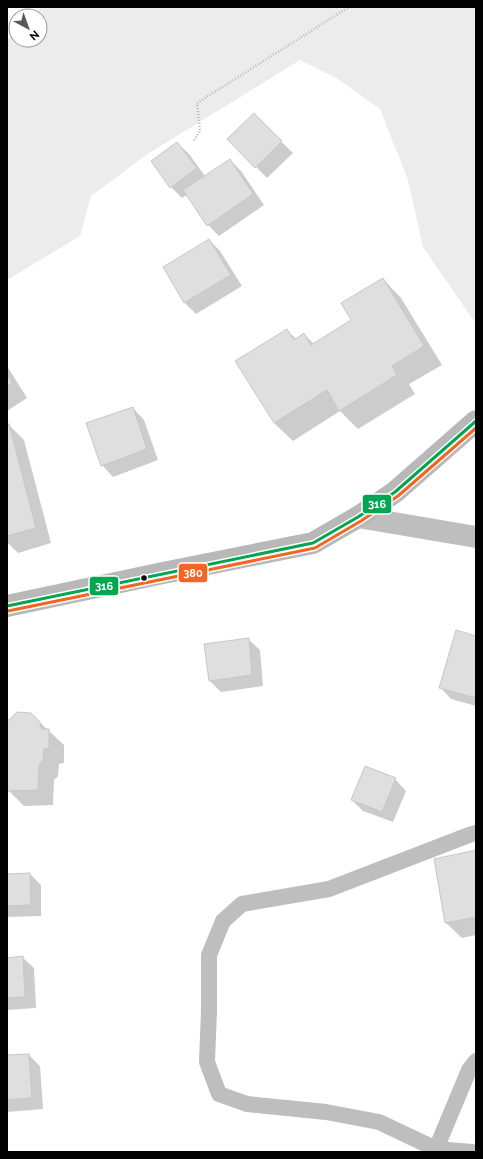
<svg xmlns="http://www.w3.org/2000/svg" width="483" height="1159" viewBox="0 0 483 1159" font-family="Raleway,sans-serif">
  <rect width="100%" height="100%" fill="#fff"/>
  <path fill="#ececec" d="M41 7H476V324L423 247 408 180 380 109 338 79 300 60 146 155 91 196 80 236 7 280V40L16 33V40H40V16H34Z"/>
  <path fill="#0003" d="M254 115 293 153 267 178 229 139Z
    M177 143 189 154 205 176 230 160 241 171 264 205 219 236 208 225 187 195 182 198 171 187Z
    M209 240 220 251 242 286 196 314 185 303 164 268Z
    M383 279 401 298 442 365 409 384 415 394 358 429 340 411 293 441 274 423 287 330 296 339 304 334 314 344 353 320Z
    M7 366 27 398 7 411Z
    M133 408 144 420 158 460 113 477 102 465Z
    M9 425 24 440 51 543 18 553 7 542V426Z
    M476 637V706L451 699 440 687Z
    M248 639 260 650 263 686 221 692 210 681Z
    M31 714 64 745V763L59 764 58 776 54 780 53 805 24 806 8 790 7 786V721Z
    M395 779 406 791 393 822 363 811 352 800Z
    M476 851V935L462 938 446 923 435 860Z
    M30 874 41 885V916L7 917V875Z
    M22 957 34 968 36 1008 7 1010V959Z
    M29 1055 40 1066 43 1109 7 1112V1056Z"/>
  <path fill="#dfdfdf" stroke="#c7c7c7" d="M254 113 282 141 255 168 227 139Z
    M177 142 197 168 170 188 151 161Z
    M230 159 253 194 207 226 183 190Z
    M209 239 231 275 184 303 163 267Z
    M383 278 424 346 392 366 397 375 339 411 327 390 274 423 235 361 287 329 294 340 304 333 311 345 351 320 341 303Z
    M7 374 12 383 7 386Z
    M133 407 147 449 101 466 86 423Z
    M7 424H9L36 528 7 536Z
    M456 630 476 636V698L439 688Z
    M249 638 252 675 209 681 204 644Z
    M17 712 31 713 40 722 41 729H49V748L44 749 43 760 39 765 38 790 7 791V720H9Z
    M365 766 396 778 382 812 351 800Z
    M476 850V917L445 923 434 859Z
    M30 873 31 905 7 906V874Z
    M23 956 25 997 7 998V958Z
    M29 1054 32 1098 7 1100V1055Z"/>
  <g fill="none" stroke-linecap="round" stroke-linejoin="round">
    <path stroke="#b9b9b9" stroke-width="2.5" stroke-dasharray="1 2" stroke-linecap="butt" d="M194 140 200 131 197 103 349 7"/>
    <path stroke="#bebebe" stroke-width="16" d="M436 1149 469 1070 476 1061
      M472 1152 436 1149 379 1122 326 1112 247 1104 219 1094 207 1062 209 1010V955L223 921 242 904 329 889 469 835 476 833"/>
    <path stroke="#bebebe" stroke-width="22" d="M358 517 476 537"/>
    <path stroke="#b8b8b8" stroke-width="22" d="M7 606 163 573 313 543 358 517 395 492 476 421"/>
    <g stroke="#fff" stroke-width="6">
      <path id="bus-1" d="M7 606 313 543 358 517 395 492 476 421"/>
    </g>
    <g stroke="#fff" stroke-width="6">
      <path id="bus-2" d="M8 611 315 548 361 521 398 496 476 428"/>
    </g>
    <use href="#bus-1" stroke="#00a651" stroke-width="3"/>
    <use href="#bus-2" stroke="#f26522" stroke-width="3"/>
  </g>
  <circle fill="#000" stroke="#fff" stroke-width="1.5" cx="144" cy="578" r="3.5"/>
  <g stroke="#fff" stroke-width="1.5">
    <rect x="362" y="494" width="30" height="20" rx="4" fill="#00a651"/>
    <rect x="178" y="563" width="30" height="20" rx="4" fill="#f26522"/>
    <rect x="89" y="576" width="30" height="20" rx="4" fill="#00a651"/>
  </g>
  <g font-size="11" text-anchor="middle" font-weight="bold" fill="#fff">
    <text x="377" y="508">316</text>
    <text x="193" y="577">380</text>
    <text x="104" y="590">316</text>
  </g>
  <rect width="483" height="1159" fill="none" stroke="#000000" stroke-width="16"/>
  <g transform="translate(28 28) rotate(139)"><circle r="19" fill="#ffffff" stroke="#999999"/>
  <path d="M0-3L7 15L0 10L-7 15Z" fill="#595959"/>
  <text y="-6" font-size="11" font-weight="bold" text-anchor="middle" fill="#000000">N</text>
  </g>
</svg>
